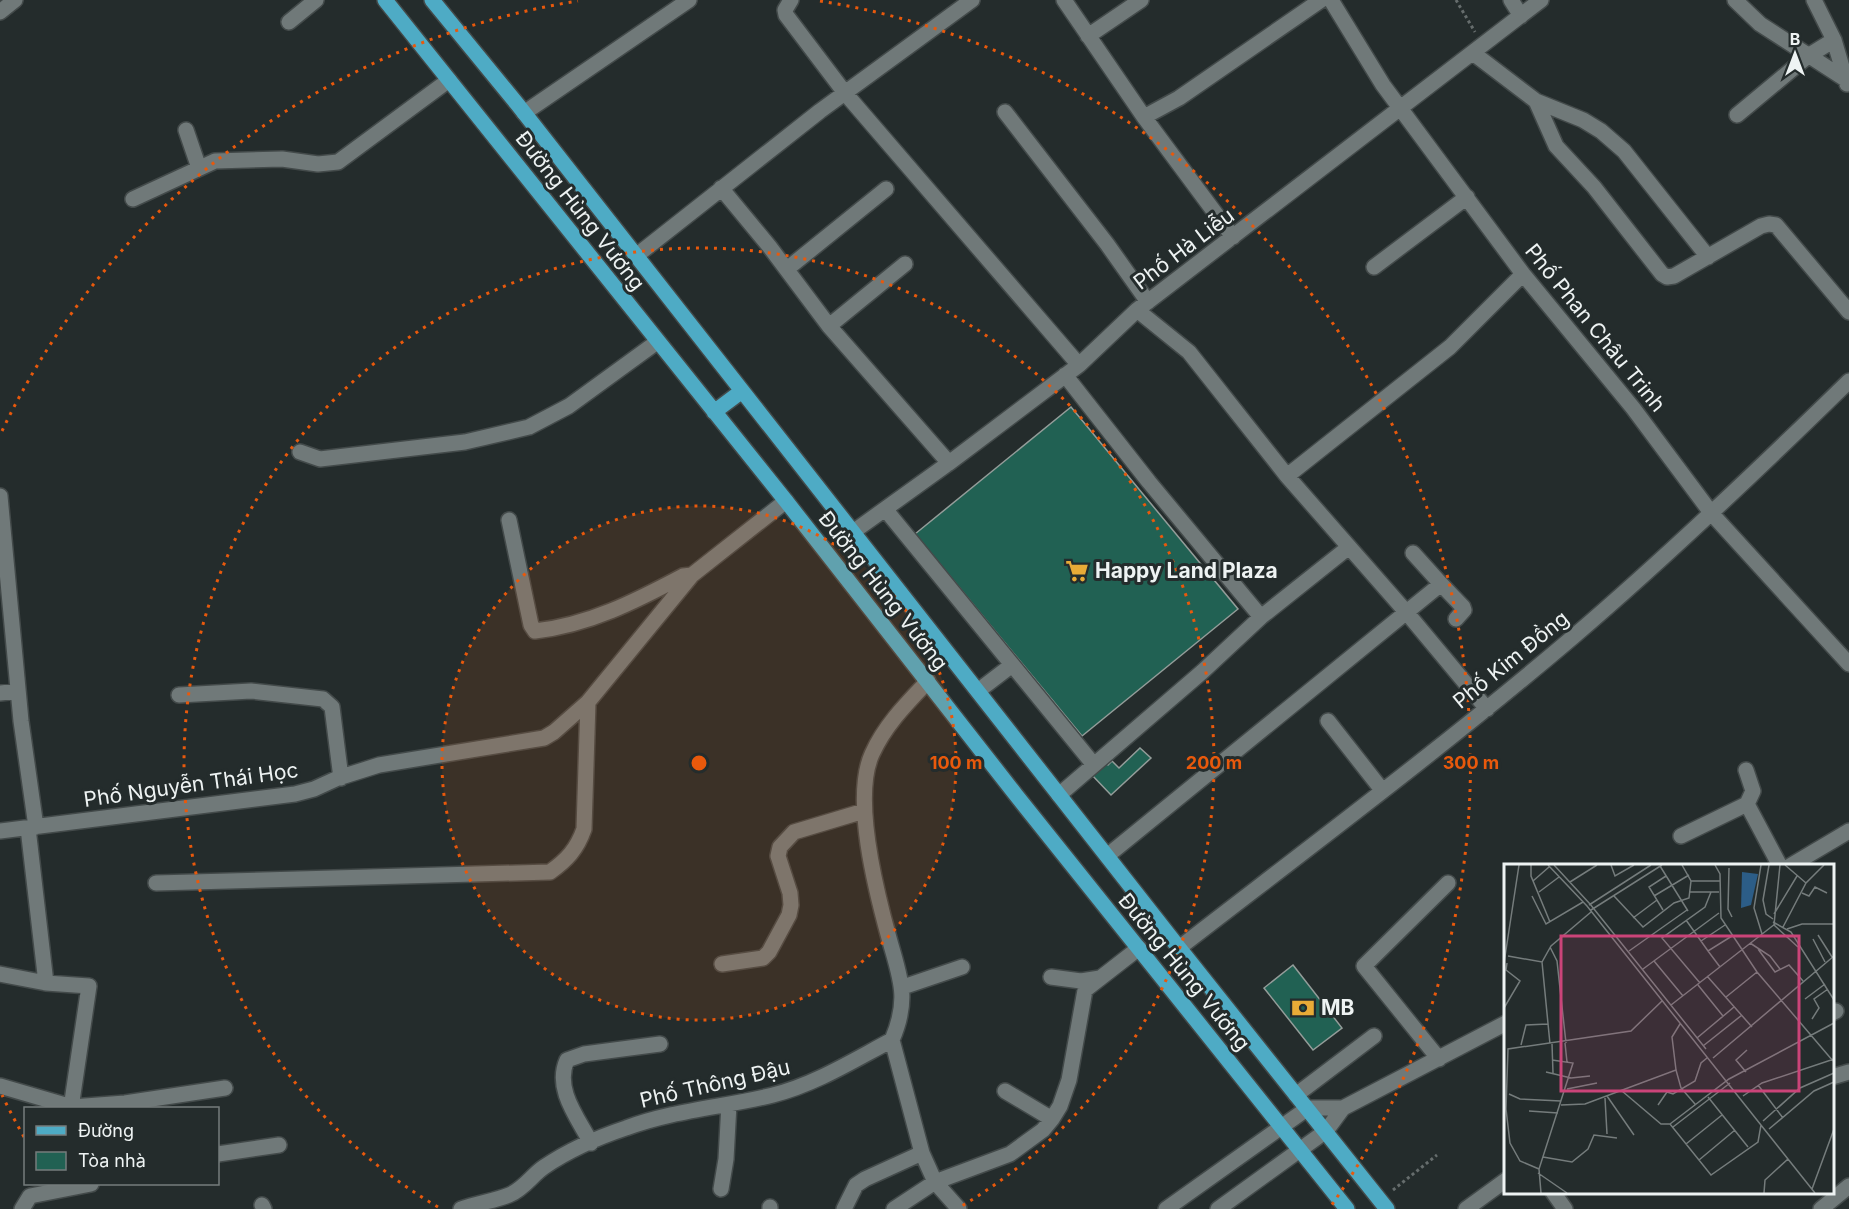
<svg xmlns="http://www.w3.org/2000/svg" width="1849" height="1209" viewBox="0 0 1849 1209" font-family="Inter,sans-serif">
  <rect width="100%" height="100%" fill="#242c2c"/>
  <path fill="#216153" stroke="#949d9a" stroke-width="1.5" d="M1071 407 1238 609 1082 736 915 534Z
    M1140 748 1151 758 1111 795 1091 774 1105 762 1108 765 1112 761 1119 768Z
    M1293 965 1342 1028 1313 1050 1264 988Z"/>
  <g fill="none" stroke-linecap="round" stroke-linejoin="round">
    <g stroke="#434a4a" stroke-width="18">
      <path id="minor" d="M791 0 785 10 786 15 845 93 1079 365
        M1064 0 1144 117 1179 98 1321 0
        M1331 0 1383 85 1523 274 1633 408 1712 514 1849 664
        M1511 0 1521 16
        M1735 0 1760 24 1845 79
        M1814 0 1834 40 1847 84
        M0 12 15 0
        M289 22 316 0
        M1088 36 1141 0
        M1473 53 1536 101 1583 120 1601 131 1624 151 1708 257
        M1536 101 1556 146 1594 187 1662 274 1667 277 1674 276 1761 226 1769 224 1776 225 1849 312
        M1005 112 1107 244 1148 302
        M524 113 689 0
        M1737 115 1808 56 1834 40
        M1144 117 1233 237
        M186 130 199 168
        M721 188 769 246 829 326 949 463
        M133 199 215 161 282 159 318 164 338 162 449 80
        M636 256 820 111 972 0
        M1374 267 1467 197
        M787 269 886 189
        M1137 310 1189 352 1287 476 1407 613 1487 709
        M829 326 905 264
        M1065 375 1149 482 1261 617
        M300 452 320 459 465 442 529 427 569 406 657 342
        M1287 476 1450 347 1523 274
        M0 496 21 721 36 827
        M885 509 1094 765
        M509 520 531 625 535 631C589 625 636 601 683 576L692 575
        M853 532 949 463 1079 365 1137 310 1541 0
        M1413 553 1441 584
        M978 691 1012 665
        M0 693 18 691
        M179 695 251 691 323 699 332 707 341 778
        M1328 721 1382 790
        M1746 770 1753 791 1747 804 1780 866
        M1059 795 1202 672 1261 617 1349 547
        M28 828 46 983
        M0 831 295 794 314 789 338 778 379 765 544 738 554 732 588 702 692 575 786 501
        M1681 836 1747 804
        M1107 856 1441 584 1463 607 1464 610 1456 619
        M1790 866 1849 831
        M156 883 550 872C567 860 577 849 584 829L588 702
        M1179 948C1311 846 1446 745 1573 637 1669 555 1759 469 1849 381
        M722 964 763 958 769 952 789 915 791 905 790 893 778 856 780 847 794 832 864 811
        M0 974 46 983 89 986 71 1108
        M1051 977 1081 981 1100 978
        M903 987 962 967
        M1832 1013 1836 1011
        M892 1040 922 1153 935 1182 959 1209
        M1439 1059 1364 966 1448 883
        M1832 1077 1849 1072
        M0 1086 72 1107 125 1103 225 1088
        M1005 1091 1052 1119
        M1296 1095 1374 1036
        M591 1143C578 1118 554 1089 567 1060L584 1054 660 1044
        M218 1154 279 1145
        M721 1189 726 1159 729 1104
        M1553 1192 1565 1209
        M262 1205 264 1209
        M770 1207V1209
        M22 1209 30 1196 91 1184
        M461 1209C477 1203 494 1201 509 1195 524 1189 532 1175 544 1167 569 1150 599 1137 626 1128 674 1110 725 1107 773 1095 816 1084 854 1060 892 1040 910 998 900 978 889 938 876 891 852 798 872 754 885 725 907 703 928 681
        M844 1209 856 1185 865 1179 922 1153
        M894 1209 935 1182 1010 1154 1043 1130 1052 1119 1060 1106 1069 1080 1085 990 1139 948
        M1166 1209 1308 1108H1343L1506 1023
        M1218 1209 1326 1131 1343 1108
        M1466 1209 1506 1180
        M1821 1209 1849 1186"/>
    </g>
    <g stroke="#434a4a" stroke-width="18">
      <path id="major" d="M385 0 786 501 1016 795 1347 1209
        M432 0 518 105 1179 948 1387 1209
        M714 412 742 391"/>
    </g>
    <path stroke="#666d6d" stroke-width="3" stroke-dasharray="3 3" stroke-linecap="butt" d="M1456 0 1475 32
      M1393 1190 1437 1155"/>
    <use href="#minor" stroke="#707979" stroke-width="15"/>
    <use href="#major" stroke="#4eabc5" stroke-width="15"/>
  </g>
  <circle cx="699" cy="763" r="257" fill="#e8590c" fill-opacity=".12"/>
  <g fill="none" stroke="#e8590c" stroke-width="3" stroke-dasharray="3 6">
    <circle cx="699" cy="763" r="257"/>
    <path d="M438 1207A515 515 0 1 1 960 1207"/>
    <path d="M24 1137A772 772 0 0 1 2 1095M2 431A772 772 0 0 1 578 1M820 1A772 772 0 0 1 1331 1206"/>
  </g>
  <defs>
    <g id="supermarket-bare" transform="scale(1.8)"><path d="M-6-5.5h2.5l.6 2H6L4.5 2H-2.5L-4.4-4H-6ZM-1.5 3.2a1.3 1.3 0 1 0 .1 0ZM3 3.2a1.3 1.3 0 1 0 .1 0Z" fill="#e8ab37" stroke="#242c2c" stroke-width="2.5" paint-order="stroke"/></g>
    <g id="bank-bare" transform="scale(1.8)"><path d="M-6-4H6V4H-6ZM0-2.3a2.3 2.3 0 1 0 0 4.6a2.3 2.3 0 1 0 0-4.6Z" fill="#e8ab37" stroke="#242c2c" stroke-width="2.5" paint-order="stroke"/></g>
  </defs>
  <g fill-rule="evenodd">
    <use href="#supermarket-bare" x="1077" y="571"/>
    <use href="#bank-bare" x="1303" y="1008"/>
  </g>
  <g text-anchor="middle" stroke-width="6" stroke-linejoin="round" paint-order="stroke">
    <g font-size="21" fill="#eef3f3" stroke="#242c2c">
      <text transform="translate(580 211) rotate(52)" y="7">Đường Hùng Vương</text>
      <text transform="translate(1184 249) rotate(-37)" y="7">Phố Hà Liễu</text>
      <text transform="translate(1595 328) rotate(51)" y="7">Phố Phan Châu Trinh</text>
      <text transform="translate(883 591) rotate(52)" y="7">Đường Hùng Vương</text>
      <text transform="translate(1511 660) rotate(-39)" y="7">Phố Kim Đồng</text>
      <text transform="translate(191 785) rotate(-8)" y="7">Phố Nguyễn Thái Học</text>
      <text transform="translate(1184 972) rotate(51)" y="7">Đường Hùng Vương</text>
      <text transform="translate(715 1084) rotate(-13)" y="7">Phố Thông Đậu</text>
    </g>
    <g font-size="21" font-weight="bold" fill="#eef3f3" stroke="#242c2c" text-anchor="start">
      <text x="1095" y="578">Happy Land Plaza</text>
      <text x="1321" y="1015">MB</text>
    </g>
  </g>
  <g transform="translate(1504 864)">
    <rect width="330" height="330" fill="#242c2c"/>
    <path d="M238 8 254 10 247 41 237 44Z" fill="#2c5d87"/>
    <path fill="none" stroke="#757c7c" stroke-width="1.5" d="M27 1V12L46 58M44 1 83 42 311 329M50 1 86 40 202 185M107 1 111 12 130 1M211 1 216 10 217 54 253 108 329 197M257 1 250 44 258 70M265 1 259 36 262 50 269 55M276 1 270 61 294 83M281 1 302 19M156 2 184 47M225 4 224 45 228 53M29 17 45 3M187 17H216M66 18 93 1M35 28 55 13M186 28H215M298 29 305 32 311 23 323 29M28 32 42 60 79 38M110 32 139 63 170 39 185 34 187 17 178 1M150 32 185 11M85 41 147 1M87 46 158 1M159 46 145 23 162 12M270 50 293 12M129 54 153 36M182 56 204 87 228 72M269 58 287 68 330 136M279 63 302 19 320 1M283 65 298 60H330M314 71 328 93M309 75 321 98M197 77 221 61M246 79 266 92 276 105M46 83 53 97 62 179M254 85 271 108 285 101 299 117M125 87 183 46M204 87 216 103M4 92 38 98 47 82 87 48M150 97 179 132M38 98 46 180M0 99 15 1M139 105 215 49M203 112 248 163M196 119 158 74 201 43 207 28M194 121 219 152M222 133 253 108M301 135 321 120M167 141 271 60M0 144 16 117 2 106 3 99M308 155 315 144 310 135 324 125M193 174 230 143M61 179 63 198M48 180 49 209M17 181 22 161 44 160M199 182 238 151M209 194 330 92M172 206 177 224 191 240M42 208 67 214 86 212M242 208 232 196 243 186M254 221 279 254M63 225 93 219M118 227 157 260H166L207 311 254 278 257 261M5 230 16 235 57 237M103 232 130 271M239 232 258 219 330 195M204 233 244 283M101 234 103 270M57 241 81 240 172 206 168 173 176 160M154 241 163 228 169 230 191 217 197 199 203 194M25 247 54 249M259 257 296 224 330 209M166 260 225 215 330 159M169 263 226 219M265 265 310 227 330 218M182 280 218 251M39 293 68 298 84 285 90 271 113 274M195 296 231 266M35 305 16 297 6 279 2 245 4 185 127 167 158 137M34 309 63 329M308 325 330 265M37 329 35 305 69 199 48 196M260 329 261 316 284 295"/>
    <path fill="#cb4479" fill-opacity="0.15" stroke="#cb4479" stroke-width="3" d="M57 72H295V227H57Z"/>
    <rect width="330" height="330" fill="none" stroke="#eef3f3" stroke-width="3"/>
  </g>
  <circle cx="699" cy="763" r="9" fill="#e8590c" stroke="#242c2c" stroke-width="3"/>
  <g font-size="18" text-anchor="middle" font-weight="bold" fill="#e8590c" stroke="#242c2c" stroke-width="6" stroke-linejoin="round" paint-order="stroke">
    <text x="956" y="769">100 m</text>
    <text x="1214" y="769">200 m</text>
    <text x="1471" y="769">300 m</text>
  </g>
  <rect x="24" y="1107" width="195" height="78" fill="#242c2c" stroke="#757c7c" stroke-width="1.5"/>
  <rect x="36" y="1126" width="30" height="9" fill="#4eabc5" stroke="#757c7c" stroke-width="1.5"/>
  <text x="78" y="1137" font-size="18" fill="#eef3f3">Đường</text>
  <rect x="36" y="1152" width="30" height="18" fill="#216153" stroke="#757c7c" stroke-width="1.5"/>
  <text x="78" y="1167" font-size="18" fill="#eef3f3">Tòa nhà</text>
  <g transform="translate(1795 54)" stroke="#242c2c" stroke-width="4.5" paint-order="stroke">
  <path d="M0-4.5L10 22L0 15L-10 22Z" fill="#eef3f3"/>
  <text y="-9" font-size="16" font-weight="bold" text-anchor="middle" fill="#eef3f3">B</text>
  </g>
</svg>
